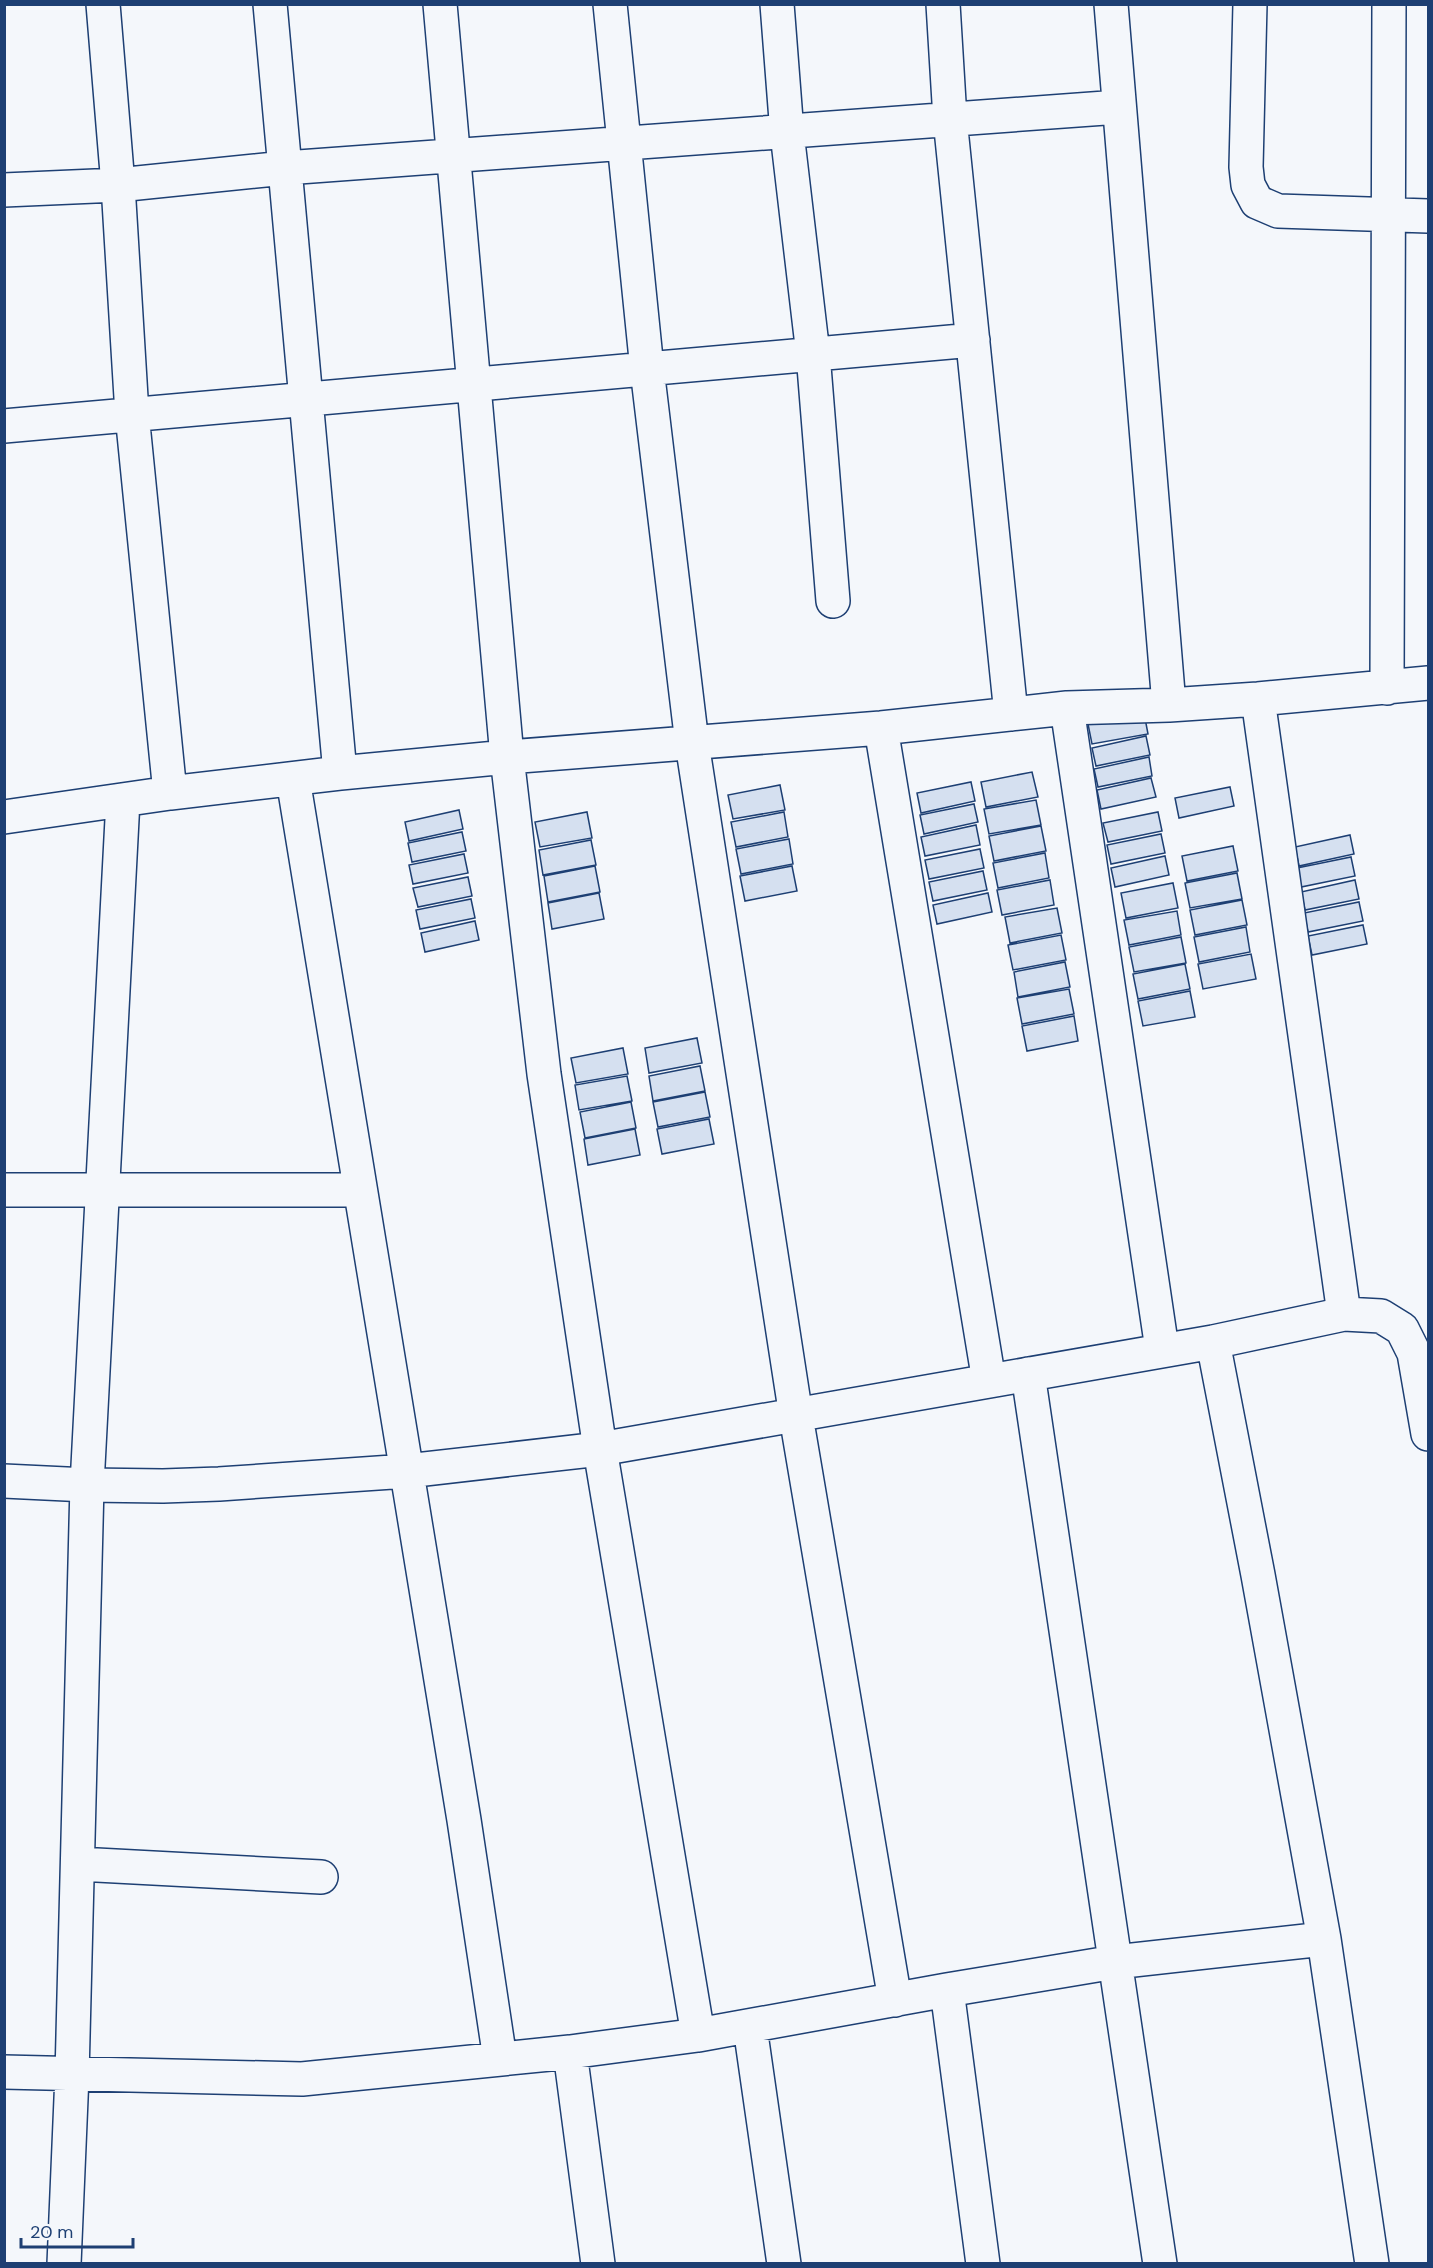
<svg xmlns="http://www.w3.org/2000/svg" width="1433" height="2268" viewBox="0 0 1433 2268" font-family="'DM Sans',sans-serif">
  <rect width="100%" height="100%" fill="#f4f7fb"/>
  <path fill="#d5e0f0" stroke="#1d3f73" stroke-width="1.5" d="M1144 713 1148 734 1092 744 1088 724Z
    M1146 736 1150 755 1096 766 1092 748Z
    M1149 757 1152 776 1098 787 1094 769Z
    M1032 772 1038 797 986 807 981 782Z
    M1151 778 1156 797 1101 809 1097 790Z
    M971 782 975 801 921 813 917 793Z
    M780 785 785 810 733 819 728 795Z
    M1230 787 1234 806 1179 818 1175 798Z
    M1036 800 1041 825 989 834 984 809Z
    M974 804 978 822 924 834 920 815Z
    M459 810 463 829 409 841 405 822Z
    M587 812 592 838 540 847 535 822Z
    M784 812 788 837 736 847 731 822Z
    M1158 812 1162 831 1108 842 1103 823Z
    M976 825 980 845 925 856 921 837Z
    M1041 826 1046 851 994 861 989 836Z
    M462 832 466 851 412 862 408 843Z
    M1161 834 1165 853 1111 864 1107 845Z
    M1350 835 1354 854 1299 866 1295 847Z
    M789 839 793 864 741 874 736 849Z
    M591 840 596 865 543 875 539 850Z
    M1233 846 1238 871 1187 881 1182 856Z
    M980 849 984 868 929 879 925 860Z
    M1045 853 1049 878 998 888 993 863Z
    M464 854 468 873 413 884 409 865Z
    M1165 856 1169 875 1115 887 1111 868Z
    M1351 857 1355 876 1301 887 1297 868Z
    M595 866 600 892 548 902 544 876Z
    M792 866 797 891 745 901 740 876Z
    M983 871 987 890 933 901 929 882Z
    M1237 873 1242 899 1190 908 1185 883Z
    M468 877 472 896 418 907 413 888Z
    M1050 880 1054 905 1002 915 997 890Z
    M1355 880 1359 899 1305 910 1301 892Z
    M1173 883 1178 908 1126 918 1121 893Z
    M599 893 604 919 552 929 548 903Z
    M988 893 992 912 937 924 933 905Z
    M471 899 475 918 420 929 416 910Z
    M1242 900 1247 925 1195 935 1190 910Z
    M1359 902 1363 921 1308 932 1304 913Z
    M1057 908 1062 933 1010 943 1005 917Z
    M1177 911 1181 935 1129 945 1124 920Z
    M475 921 479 940 425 952 421 933Z
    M1363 925 1367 944 1312 955 1308 936Z
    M1246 927 1250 952 1199 962 1194 937Z
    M1061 935 1066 960 1013 970 1008 945Z
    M1181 937 1186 963 1134 972 1129 947Z
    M1251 954 1256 979 1203 989 1198 964Z
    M1065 962 1070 987 1018 997 1014 972Z
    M1185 964 1190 989 1138 999 1133 974Z
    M1069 989 1074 1014 1022 1024 1017 998Z
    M1190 991 1195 1017 1143 1026 1138 1001Z
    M1074 1016 1078 1041 1027 1051 1022 1026Z
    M697 1038 702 1063 649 1073 645 1048Z
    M623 1048 628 1074 576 1083 571 1058Z
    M700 1066 705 1091 653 1101 649 1076Z
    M627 1076 632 1101 579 1110 575 1085Z
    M705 1092 710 1117 658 1127 653 1102Z
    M631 1102 636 1128 585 1138 580 1112Z
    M709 1119 714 1144 662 1154 657 1129Z
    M635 1129 640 1155 588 1165 584 1139Z"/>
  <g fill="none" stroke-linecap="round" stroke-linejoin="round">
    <g stroke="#1d3f73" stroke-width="36">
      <path id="street" d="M103 4 118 185 132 414 170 793
        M270 4 340 773
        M440 4 507 757 544 1074 600 1449 698 2035
        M610 4 647 369 692 743 796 1416 895 2000
        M777 4 787 133 813 354 833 601
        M943 4 950 119 1011 714
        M1111 4 1169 705
        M1250 4 1246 167 1248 185 1257 202 1278 211 1428 216
        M4 190 118 185 285 168 1119 107
        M4 426 973 340
        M1387 688 1389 4
        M1258 699 1344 1314
        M1067 708 1162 1349
        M881 728 989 1381
        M293 779 464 1820 500 2059
        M4 817 170 793 340 773 507 757 881 728 1067 708 1169 705 1258 699 1428 683
        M4 1190H360
        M1213 1342 1258 1575 1324 1939 1372 2264
        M1028 1374 1160 2264
        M4 1481 87 1485 163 1486 219 1484 407 1471 600 1449 1213 1342 1344 1314 1381 1316 1402 1329 1414 1353 1428 1434
        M78 1864 321 1877
        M947 1990 983 2264
        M750 2027 784 2264
        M570 2052 598 2264
        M4 2072 302 2079 570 2052 698 2035 947 1990 1115 1962 1324 1939
        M64 2264 72 2075 87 1485 123 800"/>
    </g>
    <use href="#street" stroke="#f4f7fb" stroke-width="33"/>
  </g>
  <rect width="1433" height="2268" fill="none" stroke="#1d3f73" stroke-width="12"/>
  <path d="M21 2238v9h112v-9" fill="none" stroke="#1d3f73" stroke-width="3"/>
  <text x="30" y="2238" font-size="18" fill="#1d3f73" stroke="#f4f7fb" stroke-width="4.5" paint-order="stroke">20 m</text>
</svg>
